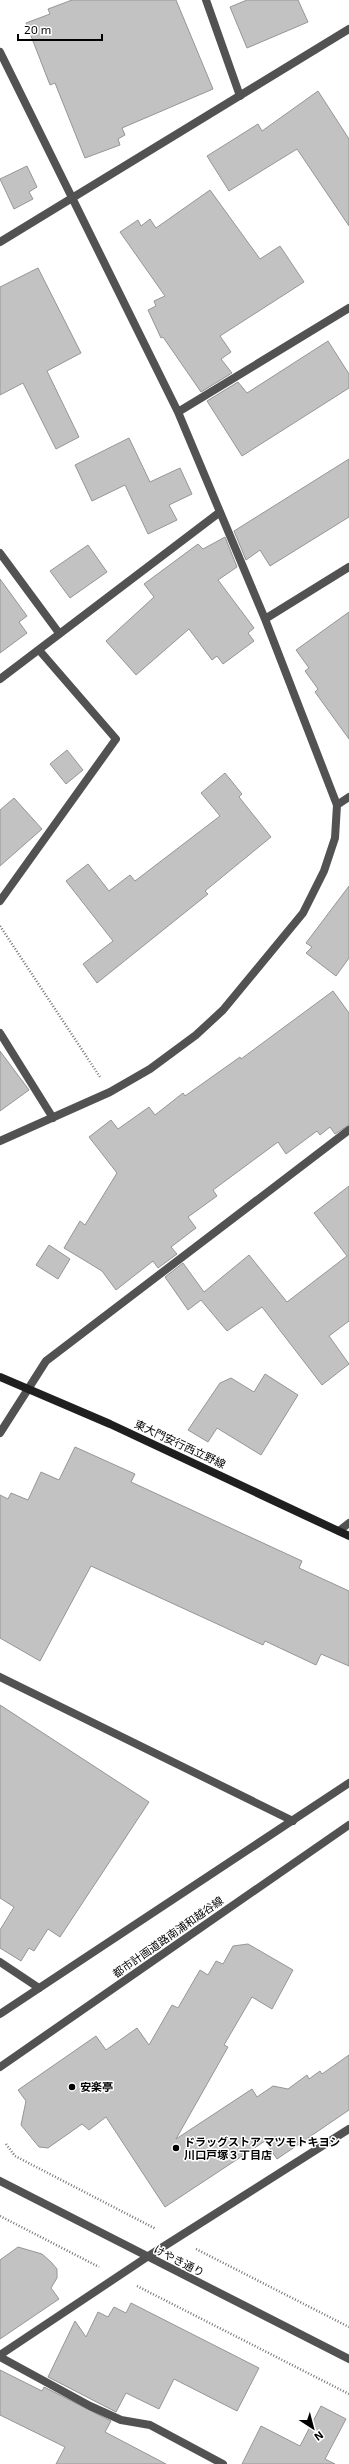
<svg xmlns="http://www.w3.org/2000/svg" width="349" height="2464" viewBox="0 0 349 2464" font-family="'Exo 2','Noto Sans JP',sans-serif">
  <rect width="100%" height="100%" fill="#fff"/>
  <path fill="#c2c2c2" stroke="#969696" d="M72 0H176L213 89 122 128 125 135 118 139 120 145 85 158 55 83 50 85 26 23 50 14 48 9Z
    M247 0H298L308 22 247 48 230 7Z
    M318 91 349 139V226L297 149 229 191 207 156 258 124 262 131Z
    M27 166 37 187 29 192 33 199 14 209 0 179Z
    M210 190 260 259 280 246 304 282 220 336 231 352 221 359 232 373 201 392 163 337 161 338 148 310 156 306 154 301 165 296 120 232 138 220 141 226 150 219 156 228Z
    M38 268 81 353 47 371 79 437 56 449 23 383 0 395V287Z
    M328 341 349 374V388L242 456 207 401 238 382 247 393Z
    M129 438 150 482 180 468 192 494 169 505 177 520 148 534 125 485 92 501 75 465Z
    M349 459V517L270 566 260 550 246 560 234 531Z
    M225 537 237 567 218 580 254 628 248 633 254 641 223 664 217 656 212 660 189 629 136 675 106 641 154 597 144 584 198 544 203 549Z
    M88 545 107 572 70 598 50 571Z
    M0 579 27 616 19 622 27 633 0 653Z
    M349 612V739L315 692 318 689 305 671 309 668 296 650Z
    M67 750 83 770 66 784 50 764Z
    M225 773 242 794 239 797 271 837 205 891 208 894 97 983 83 964 113 941 66 881 88 864 109 891 130 875 135 881 220 816 201 793Z
    M14 798 42 829 0 866V810Z
    M349 886V958L336 976 306 953 312 947 306 943Z
    M333 991 349 1013V1125L335 1134 330 1127 320 1135 317 1131 286 1154 278 1142 213 1190 217 1196 188 1217 196 1228 171 1247 177 1254 158 1268 153 1261 116 1290 102 1271 64 1248 80 1221 85 1225 117 1173 89 1137 111 1120 118 1129 149 1107 155 1115 183 1093 185 1096 240 1057 241 1059Z
    M0 1051 29 1090 0 1111Z
    M349 1186V1321L329 1336 349 1364 322 1385 262 1307 227 1331 201 1300 188 1310 165 1277 183 1263 204 1292 249 1255 287 1302 347 1256 314 1213Z
    M49 1245 70 1259 58 1279 36 1265Z
    M265 1374 298 1395 261 1455 217 1428 208 1442 188 1430 220 1383 231 1378 254 1392Z
    M75 1447 135 1474 131 1482 302 1561 299 1568 349 1591V1666L321 1654 316 1665 265 1641 263 1645 91 1566 40 1661 0 1638V1495L8 1499 11 1493 28 1500 41 1472 59 1480Z
    M0 1705 149 1802 60 1937 48 1929 34 1951 29 1948 21 1961 0 1948V1930L14 1907 0 1898Z
    M248 1944 293 1970 272 2009 252 1997 224 2045 228 2047 176 2139 252 2089 257 2097 273 2086 288 2089 307 2075 309 2079 320 2071 322 2074 349 2055V2110L277 2159 265 2141 165 2207 106 2117 89 2130 82 2124 48 2148 39 2147 21 2125 26 2101 18 2090 96 2036 106 2050 137 2028 149 2045 172 2005 178 2008 200 1970 208 1975 216 1961 223 1964 233 1946Z
    M18 2247 42 2254 51 2262 57 2269V2278L51 2288 59 2299 0 2339V2260Z
    M131 2303 259 2368 237 2411 174 2379 159 2409 126 2393 116 2412 48 2377 75 2321 86 2337 98 2312 108 2317 114 2307 126 2313Z
    M0 2370 42 2391 44 2387 111 2421 105 2432 166 2464H56L65 2447 0 2415Z
    M321 2406 346 2419 325 2459 335 2464H242L261 2426 300 2446Z"/>
  <g fill="none" stroke-linecap="round" stroke-linejoin="round">
    <path stroke="#747474" stroke-width="2.5" stroke-dasharray="1 2" stroke-linecap="butt" d="M0 926 100 1077
      M6 2144 15 2156 156 2229
      M0 2216 99 2267
      M196 2249 349 2327
      M137 2286 349 2394"/>
    <path stroke="#525252" stroke-width="8" d="M206 0 240 96
      M0 52 178 412 265 619 337 805 335 838 324 871 303 913 223 1010 196 1035 150 1069 110 1092 0 1141
      M178 412 349 308
      M0 553 59 633
      M265 619 349 567
      M0 679 220 512
      M337 805 349 797
      M0 901 116 739 39 650
      M0 1033 53 1118
      M0 1433 46 1361 349 1130
      M339 1531 349 1523
      M0 1677 293 1821
      M0 1962 39 1988
      M0 2355 147 2257 349 2129
      M0 2357 90 2406 121 2420 150 2425 223 2464"/>
    <path stroke="#525252" stroke-width="8" d="M0 242 349 29
      M0 2014 349 1783
      M0 2067 349 1825
      M0 2181 349 2359"/>
    <path stroke="#1f1f1f" stroke-width="8" d="M0 1377 110 1424 349 1536"/>
  </g>
  <g fill="#000" stroke="#fff" stroke-width="1.5">
    <circle cx="72" cy="2087" r="4"/>
    <circle cx="176" cy="2148" r="4"/>
  </g>
  <g text-anchor="middle" stroke-width="3" stroke-linejoin="round" paint-order="stroke">
    <g font-size="11" fill="#000" stroke="#fff">
      <text transform="translate(180 1444) rotate(25)" y="4">東大門安行西立野線</text>
      <text transform="translate(168 1937) rotate(-35)" y="4">都市計画道路南浦和越谷線</text>
      <text transform="translate(179 2261) rotate(27)" y="4">けやき通り</text>
    </g>
    <g font-size="11" font-weight="bold" fill="#000" stroke="#fff" text-anchor="start">
      <text x="80" y="2091">安楽亭</text>
      <text x="184" y="2146">ドラッグストア マツモトキヨシ<tspan x="184" dy="13">川口戸塚３丁目店</tspan></text>
    </g>
  </g>
  <g transform="translate(313 2428) rotate(144)" stroke="#ffffff" stroke-width="3" paint-order="stroke">
  <path d="M0-3L7 15L0 10L-7 15Z" fill="#000000"/>
  <text y="-6" font-size="11" font-weight="bold" text-anchor="middle" fill="#000000">N</text>
  </g>
  <path d="M18 34v6h84v-6" fill="none" stroke="#000000" stroke-width="2"/>
  <text x="24" y="34" font-size="12" fill="#000000" stroke="#ffffff" stroke-width="3" paint-order="stroke">20 m</text>
</svg>
